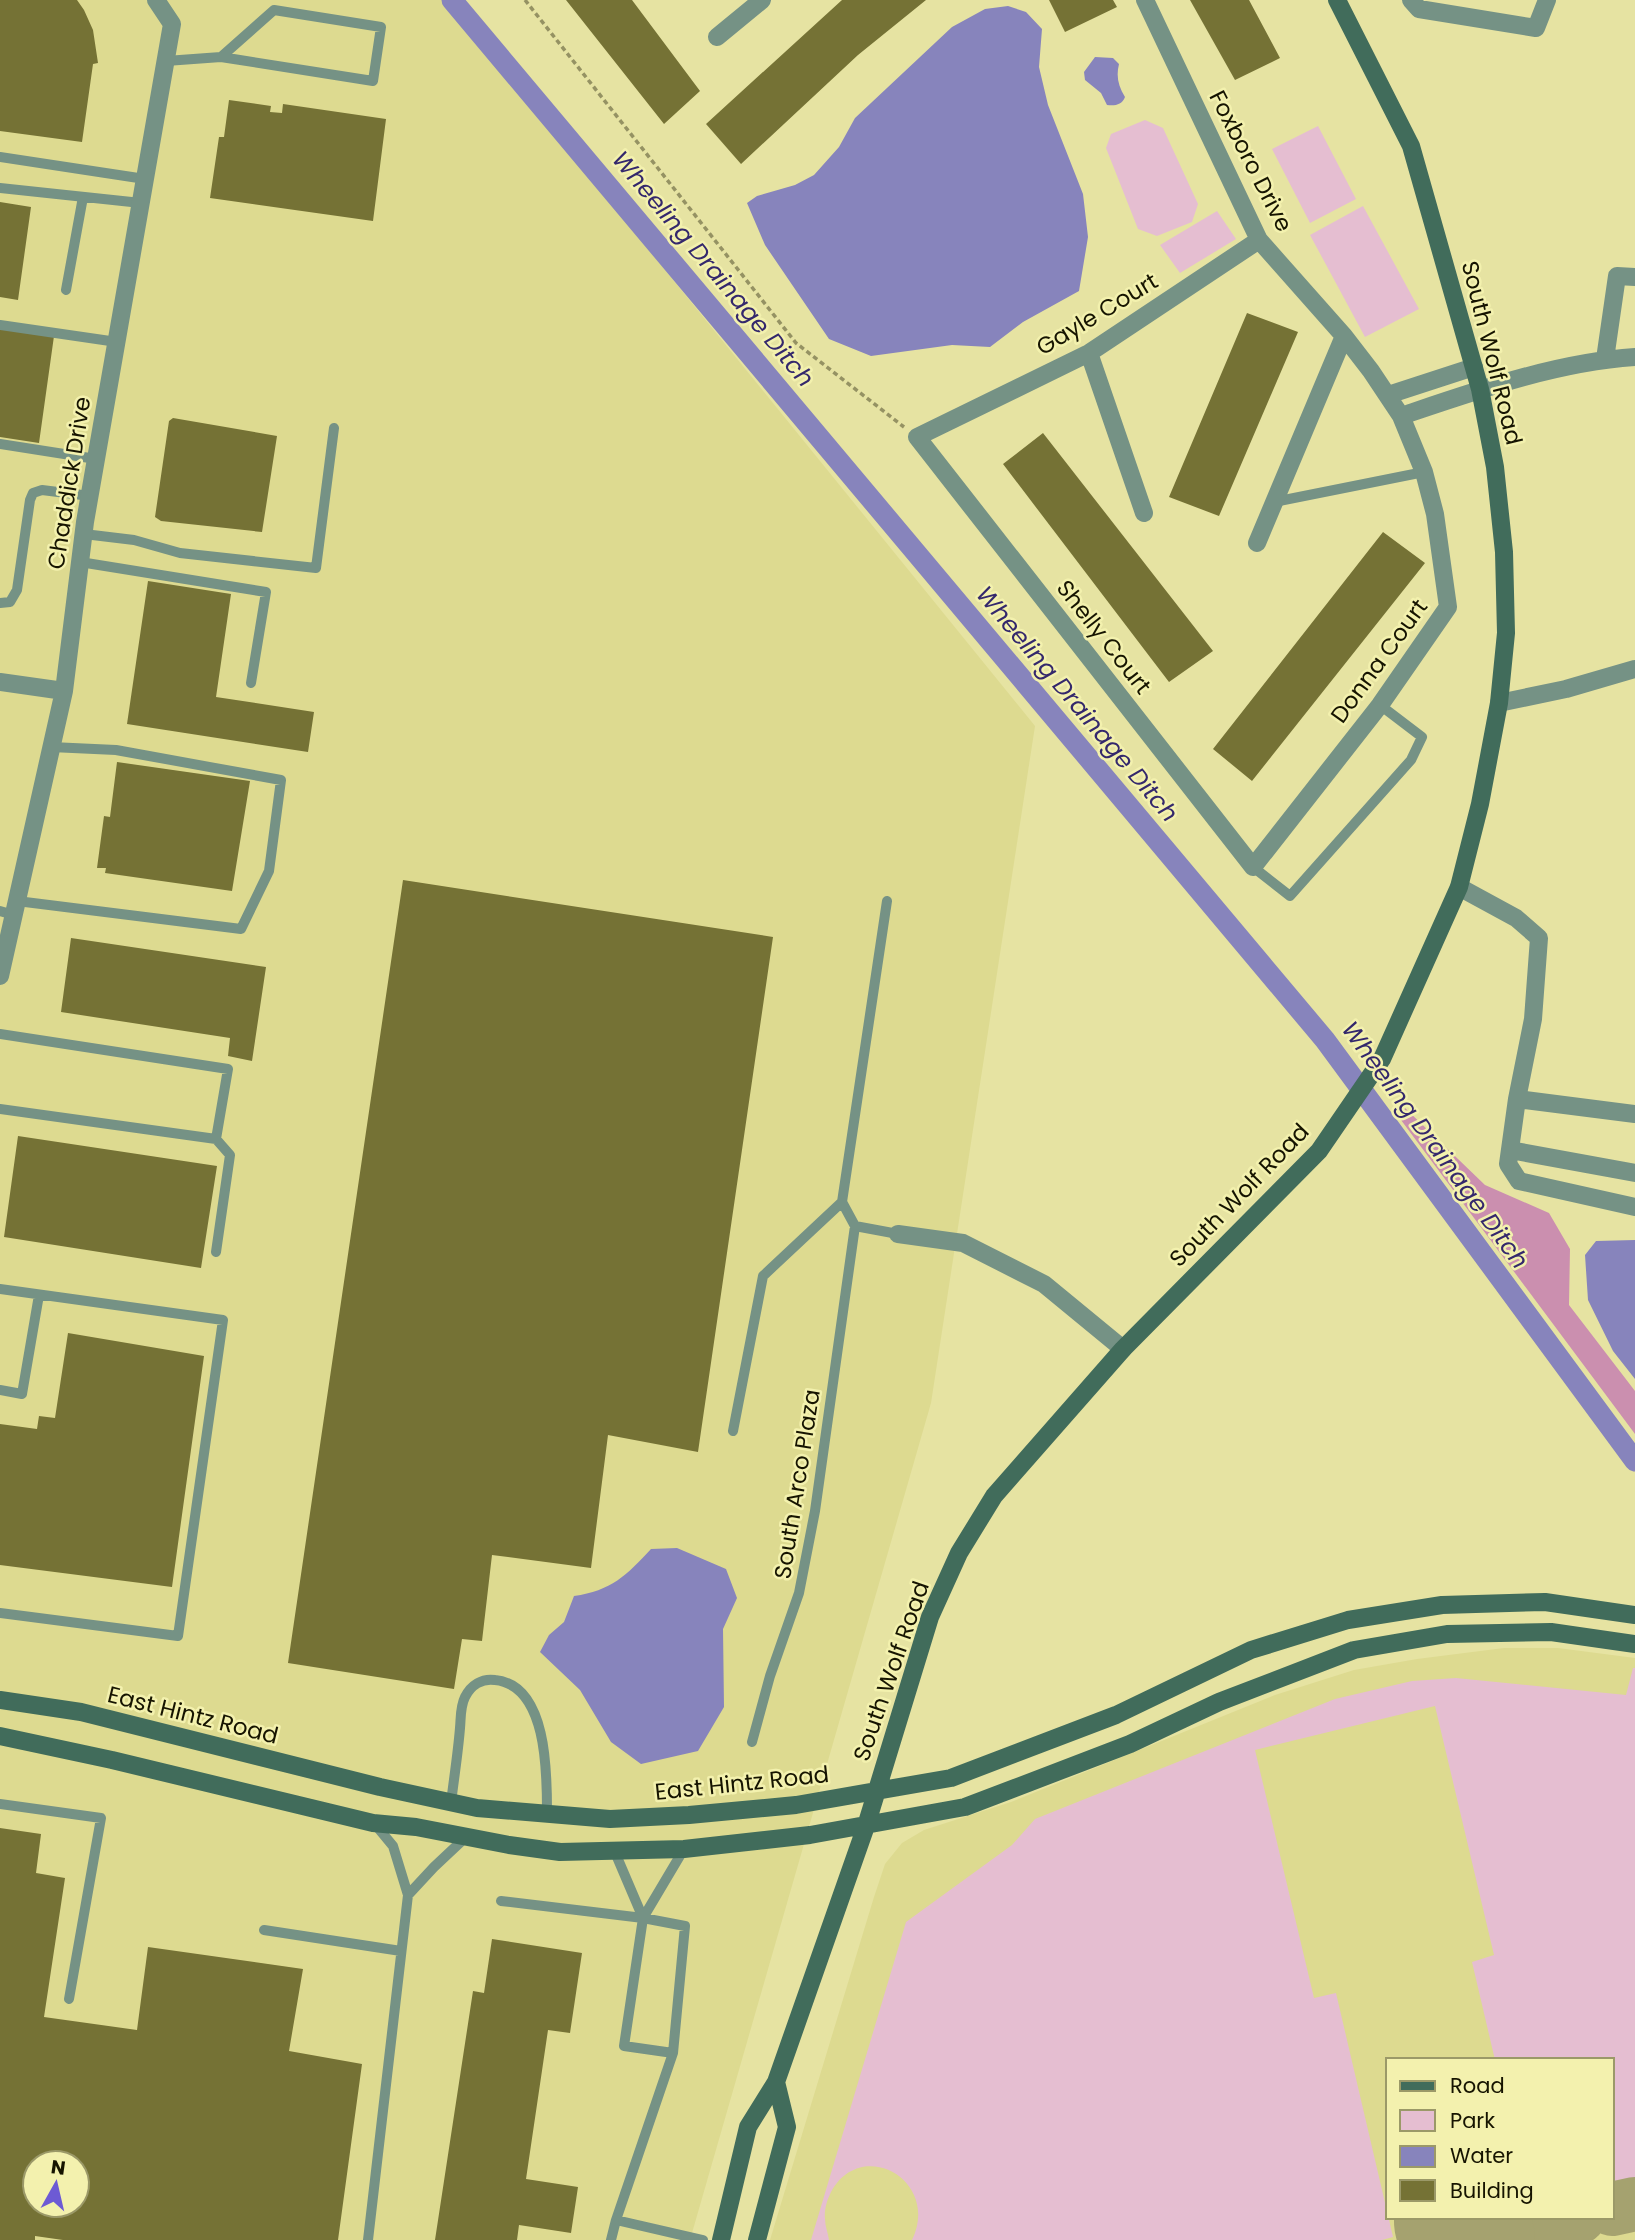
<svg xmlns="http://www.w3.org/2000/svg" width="1635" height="2240" viewBox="0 0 1635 2240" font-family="Poppins,sans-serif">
  <rect width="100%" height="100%" fill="#e6e3a2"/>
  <path fill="#ddda90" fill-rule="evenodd" d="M0 0H446L1035 726 931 1403 690 2240H0ZM35 2163H77V2205H35Z
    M1504 1648H1558L1635 1658V2240H770L874 1897 885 1864 902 1843 924 1830 1011 1802 1275 1695 1354 1670 1417 1659ZM1388 2060H1612V2217H1388Z"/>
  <path fill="#e5bed1" d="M1145 120 1163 128 1198 204 1192 222 1157 236 1138 229 1106 148 1111 134Z
    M1318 126 1356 199 1310 223 1272 149Z
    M1363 206 1419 309 1365 337 1310 235Z
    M1217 211 1236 239 1180 273 1160 245Z
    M1633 1668H1635V2180L1612 2185V2060H1495L1472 1962 1494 1955 1435 1706 1255 1750 1314 1998 1336 1993 1393 2237 1382 2240H912C941 2180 861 2136 831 2192 827 2200 824 2210 825 2219 825 2226 828 2233 829 2240H811L906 1922 1012 1845 1035 1819 1335 1699 1412 1681 1456 1678 1626 1695Z"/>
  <path fill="#cb8faf" d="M1405 1108 1485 1185 1549 1213 1570 1249 1569 1305 1635 1391V1434L1401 1120Z"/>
  <path fill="#8784bc" d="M1008 6 1026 12 1042 29 1039 67 1048 105 1083 194 1088 237 1079 291 1023 322 990 347 952 345 871 356 829 339 765 245 747 203 757 196 795 185 814 175 839 147 855 118 952 27 985 9Z
    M1095 57 1113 58 1119 64C1116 76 1118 86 1125 97 1122 105 1115 106 1107 105L1101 93 1085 80 1084 72Z
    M1635 1240V1379L1613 1351 1588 1300 1585 1255 1596 1241Z
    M677 1548 726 1569 737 1598 723 1629 724 1707 698 1751 641 1764 611 1742 580 1690 540 1652 549 1635 564 1622 574 1596C611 1591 627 1575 651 1549Z"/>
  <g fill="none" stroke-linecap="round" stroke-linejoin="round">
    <path stroke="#8784bc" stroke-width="21" d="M452 0 1325 1040 1635 1461"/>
    <path stroke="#a5a26f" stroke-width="54" d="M1612 2209 1635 2204
      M1484 2240 1579 2217"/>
    <path stroke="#a5a26f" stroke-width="136" d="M1462 2221 1467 2240"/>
  </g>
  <path fill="#757235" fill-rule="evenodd" d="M0 0H77L84 10 93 30 98 63 93 64 82 142 0 131Z
    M566 0H632L700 91 664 124Z
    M842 0H926L858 55 741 164 706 124Z
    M1049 0H1113L1117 7 1065 32Z
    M1190 0H1249L1280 58 1235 80Z
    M229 100 271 106 270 112 282 113 283 104 386 119 373 221 210 198 219 137H224Z
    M0 202 31 207 18 300 0 297Z
    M1247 313 1298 332 1219 516 1169 497Z
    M0 327 54 336 39 443 0 437Z
    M173 418 277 436 262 532 161 521 155 517 169 421Z
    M1043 433 1213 651 1169 682 1003 464Z
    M1383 532 1425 563 1252 781 1213 749Z
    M148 581 231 594 216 697 314 712 308 752 127 724Z
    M117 762 250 781 232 891 105 873 106 868H97L104 816 110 817Z
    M403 880 773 937 698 1452 608 1435 591 1568 492 1555 482 1641 462 1639 454 1689 288 1663Z
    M71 938 266 967 252 1061 228 1056 230 1038 61 1012Z
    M18 1136 217 1166 201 1268 4 1237Z
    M68 1333 204 1356 172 1587 0 1565V1424L37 1429 39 1416 55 1418Z
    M0 1828 41 1834 36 1873 65 1878 44 2017 137 2030 148 1947 303 1969 289 2051 362 2064 338 2240H63L35 2236V2240H0ZM35 2163H77V2205H35Z
    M492 1939 582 1953 570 2033 548 2030 526 2179 578 2187 571 2233 519 2225 517 2240H435L473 1991 484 1993Z"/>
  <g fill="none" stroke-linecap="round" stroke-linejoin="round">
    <path stroke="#959263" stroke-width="3.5" stroke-dasharray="5 3.5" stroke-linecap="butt" d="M525 0 796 343 904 427"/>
    <path stroke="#759285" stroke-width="10" d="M166 61 221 57 373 81 381 27 274 10 221 57
      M0 157 145 179
      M0 188 141 203
      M66 290 83 197
      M0 325 117 342
      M0 444 96 459
      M1274 502 1424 472
      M84 534 134 540 180 553 316 568 334 428
      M80 562 266 592 251 683
      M0 603 10 602 17 590 30 500 33 493 42 490 90 496
      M1253 867 1290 896 1411 760 1422 737 1380 705
      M17 901 241 929 269 871 281 780 116 750 51 747
      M887 901 842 1202 855 1226 898 1234
      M0 911 14 915
      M0 1034 228 1069 216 1139 0 1109
      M216 1139 230 1155 216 1252
      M0 1289 223 1320 178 1636 0 1613
      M0 1390 22 1394 39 1295
      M733 1431 763 1276 842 1202
      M752 1742 770 1676 799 1593 815 1511 855 1226
      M451 1803C454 1778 458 1753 460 1728 461 1718 460 1707 465 1697 471 1685 482 1678 495 1680 548 1685 547 1775 547 1813
      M0 1804 101 1818 69 1999
      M374 1823 393 1846 408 1895 434 1867 467 1836
      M614 1850 643 1918 684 1849
      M501 1901 643 1918 685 1926 673 2053 616 2220 703 2240
      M643 1918 624 2046 673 2053
      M264 1930 401 1951
      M368 2240 408 1895
      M611 2240 616 2220"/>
    <path stroke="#759285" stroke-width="18" d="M1145 0 1259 240 1344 336 1371 371 1401 416 1424 472 1435 514 1448 607 1380 705 1253 867 917 437 1089 353 1259 240
      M1411 0 1419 9 1536 28 1547 0
      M717 37 762 0
      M1089 353 1144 513
      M1605 359 1617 276 1635 277
      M1388 395 1474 367
      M1401 416C1475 391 1557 362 1635 357
      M1257 543 1344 336
      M0 682 64 691
      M1499 703 1566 689 1635 669
      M1459 887 1516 918 1539 938 1533 1019 1517 1099 1508 1164 1519 1181 1635 1207
      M0 976 64 691 85 522 172 24 156 0
      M1517 1099 1635 1114
      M1510 1150 1635 1173
      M898 1234 963 1243 1044 1284 1123 1349"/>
    <path stroke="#416c5b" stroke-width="18" d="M0 1700 81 1712 380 1787 477 1808 610 1819 689 1815 796 1805 951 1778 1116 1715 1251 1650 1348 1620 1442 1605 1545 1602 1635 1615
      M0 1736 112 1760 373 1823 416 1827 509 1845 560 1852 684 1849 810 1835 965 1807 1130 1744 1219 1702 1354 1650 1447 1634 1551 1632 1635 1644
      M721 2240 748 2127 776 2082 866 1826 930 1617 959 1553 994 1496 1123 1349 1319 1151 1382 1059 1459 887 1480 804 1499 703 1506 633 1504 552 1495 467 1480 389 1411 146 1337 0
      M757 2240 787 2127 776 2082"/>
  </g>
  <g text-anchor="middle" stroke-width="5" stroke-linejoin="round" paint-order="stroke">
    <g font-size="23" fill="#161400" stroke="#f3f1ae">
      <text transform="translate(1251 161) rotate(63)" y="8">Foxboro Drive</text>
      <text transform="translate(1097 314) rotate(-31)" y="8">Gayle Court</text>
      <text transform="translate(1492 353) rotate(76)" y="8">South Wolf Road</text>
      <text transform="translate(69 483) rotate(-81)" y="8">Chaddick Drive</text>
      <text transform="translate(1104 637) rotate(52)" y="8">Shelly Court</text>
      <text transform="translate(1379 661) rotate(-54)" y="8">Donna Court</text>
      <text transform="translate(1239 1195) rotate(-46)" y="8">South Wolf Road</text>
      <text transform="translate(797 1484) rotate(-81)" y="8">South Arco Plaza</text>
      <text transform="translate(891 1671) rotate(-71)" y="8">South Wolf Road</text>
      <text transform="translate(193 1715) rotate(14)" y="8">East Hintz Road</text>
      <text transform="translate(742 1783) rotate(-6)" y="8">East Hintz Road</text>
    </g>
    <g font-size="24" font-style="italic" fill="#34286c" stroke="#f3f1ae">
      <text transform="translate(713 269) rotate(50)" y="8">Wheeling Drainage Ditch</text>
      <text transform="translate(1077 704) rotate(50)" y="8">Wheeling Drainage Ditch</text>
      <text transform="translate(1435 1145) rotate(54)" y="8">Wheeling Drainage Ditch</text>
    </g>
  </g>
  <rect x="1386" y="2058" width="228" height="161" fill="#f3f1ae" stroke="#9b9968" stroke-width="2"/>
  <rect x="1400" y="2081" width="35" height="10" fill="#416c5b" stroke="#9b9968" stroke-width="2"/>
  <text x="1450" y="2093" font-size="21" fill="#161400">Road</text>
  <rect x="1400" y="2110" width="35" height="21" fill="#e5bed1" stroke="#9b9968" stroke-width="2"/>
  <text x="1450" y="2128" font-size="21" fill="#161400">Park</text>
  <rect x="1400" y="2146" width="35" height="21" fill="#8784bc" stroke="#9b9968" stroke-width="2"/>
  <text x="1450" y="2163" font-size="21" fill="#161400">Water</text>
  <rect x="1400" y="2180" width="35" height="21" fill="#757235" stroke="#9b9968" stroke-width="2"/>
  <text x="1450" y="2198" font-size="21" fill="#161400">Building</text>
  <g transform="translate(56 2184) rotate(8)"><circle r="33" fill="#f3f1ae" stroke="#9b9968" stroke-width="2"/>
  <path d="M0-5L12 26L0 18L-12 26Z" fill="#6d5ad4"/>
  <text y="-10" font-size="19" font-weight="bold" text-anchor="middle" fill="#161400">N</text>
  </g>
</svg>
